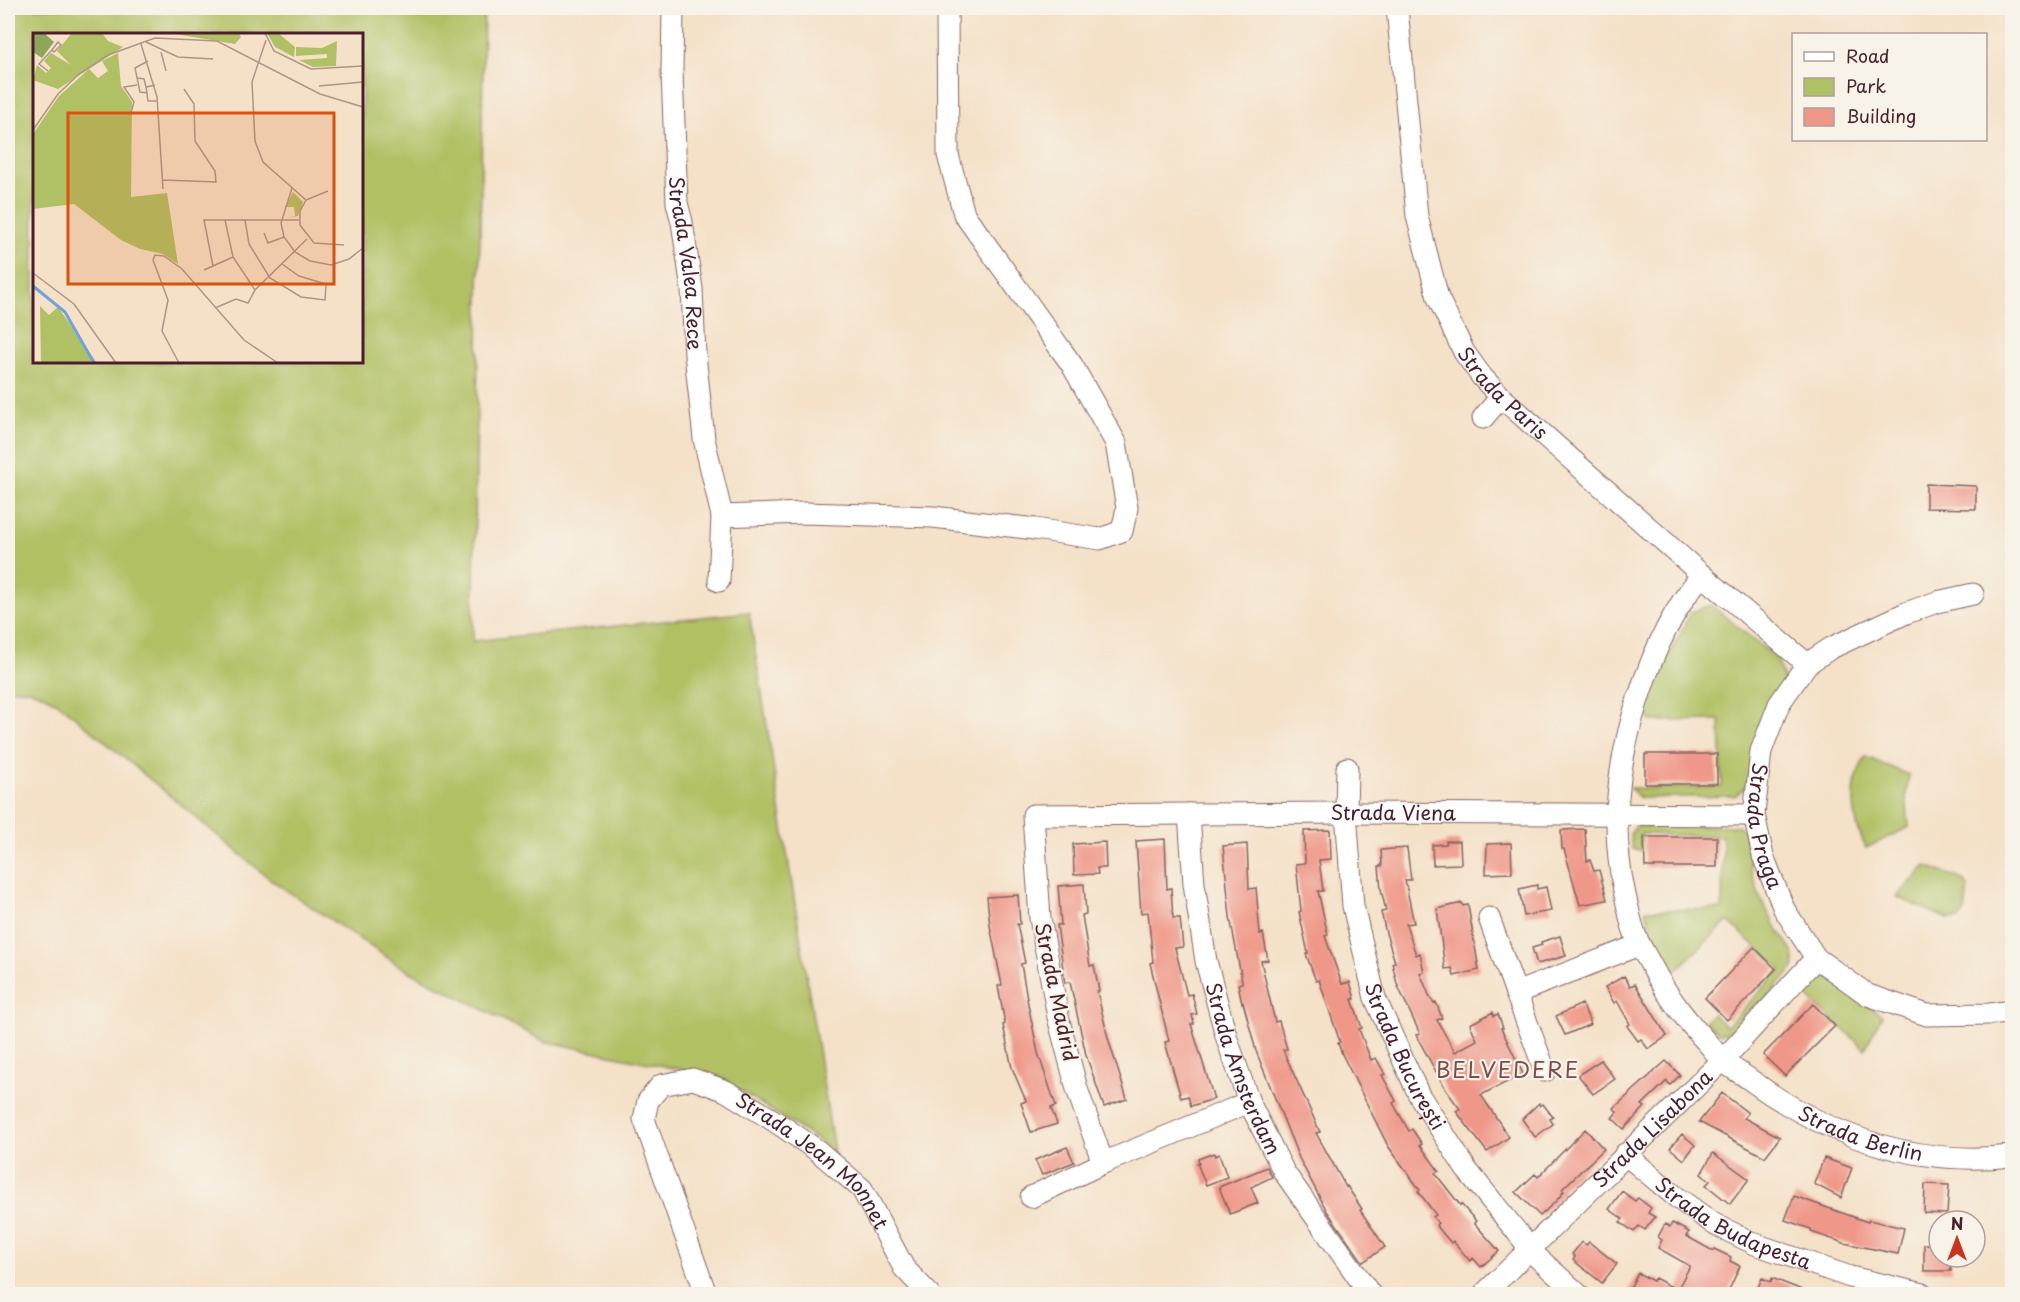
<svg xmlns="http://www.w3.org/2000/svg" width="2020" height="1302" viewBox="0 0 2020 1302" font-family="'Playpen Sans',sans-serif">
  <rect width="100%" height="100%" fill="#f7f3e8"/>
  <filter id="ink" filterUnits="userSpaceOnUse"><feTurbulence type="fractalNoise" baseFrequency=".0167" numOctaves="2"/><feDisplacementMap in="SourceGraphic" scale="12" xChannelSelector="R" yChannelSelector="G"/><feConvolveMatrix kernelMatrix="1 2 1 2 8 2 1 2 1" color-interpolation-filters="sRGB"/></filter>
  <filter id="wash" filterUnits="userSpaceOnUse"><feTurbulence type="fractalNoise" baseFrequency=".008" numOctaves="4" result="noise"/><feDisplacementMap in="SourceGraphic" scale="24" xChannelSelector="R" yChannelSelector="G"/><feGaussianBlur stdDeviation="1.35" result="paint"/><feColorMatrix in="noise" values="0 0 0 0 0 0 0 0 0 0 0 0 0 0 0 0 0 1.4 0 .05"/><feComposite in="paint" operator="in"/></filter>
  <g filter="url(#wash)">
    <rect width="100%" height="100%" fill="#f4e1c8"/>
    <path fill="#b0c064" stroke="#7d7048" stroke-width="1.5" fill-rule="evenodd" d="M8 8H484L473 641 749 612 834 1151 721 1078 544 1041 403 968 271 880 62 706C44 694 30 687 8 689ZM34 34H362V362H34Z
      M1711 605 1777 659 1784 681 1758 736 1746 786 1735 796 1640 798 1630 788 1722 787 1720 720 1651 721 1643 709 1691 612Z
      M1866 757 1909 775 1906 796 1909 827 1866 848C1852 821 1848 783 1866 757Z
      M1636 826H1739L1745 833 1751 869 1759 895 1774 924 1793 952 1795 967 1734 1032 1719 1033 1705 1021 1713 1014 1726 1027 1781 969 1728 921 1673 973 1657 944 1645 910 1722 909 1723 836 1641 834V850L1632 849 1630 834Z
      M1926 866 1964 880 1968 887 1965 912 1959 919H1948L1897 897Z
      M1815 977 1831 980 1882 1015 1865 1049 1801 991Z"/>
    <g id="blocks">
      <path fill="#ef9788" d="M1926 484 1976 486V509L1926 508Z
        M1645 754H1717V784H1645Z
        M1585 829 1587 861 1590 860 1594 871 1599 870 1607 900 1580 905 1564 849H1562L1561 830Z
        M1330 830 1331 859 1319 860 1323 891H1318L1328 935 1325 936 1342 984 1350 982 1355 999H1352L1362 1028 1359 1029 1371 1060 1376 1058 1385 1074 1382 1075 1396 1101 1393 1103 1409 1131 1412 1129 1422 1144 1420 1145 1439 1171 1435 1173 1460 1205 1461 1204 1476 1221 1474 1223 1499 1251 1481 1267 1473 1258 1470 1261 1453 1241 1451 1243 1436 1225 1438 1223 1433 1217 1436 1215 1418 1191 1420 1190 1388 1146 1342 1054 1338 1043 1340 1042 1319 980 1316 981 1306 954 1308 953 1299 912 1301 911 1296 864 1305 863 1304 831Z
        M1644 837H1717V867H1645Z
        M1165 839 1167 889 1171 888 1173 918H1180L1183 947 1175 948 1187 995 1192 994 1197 1014 1192 1015 1194 1024H1191L1214 1099 1191 1106 1188 1096 1181 1098 1165 1042 1169 1041 1150 963 1153 962 1148 912 1141 913 1136 841Z
        M1446 841H1460L1461 864 1433 865 1432 845 1446 844Z
        M1105 842 1106 868H1097L1098 874 1074 875 1073 844Z
        M1511 843 1512 873 1486 874 1487 844Z
        M1247 844 1249 889 1256 888 1260 934 1263 933 1268 960 1261 961 1275 1022 1279 1021 1287 1049 1283 1050 1320 1132 1316 1133 1346 1187 1347 1186 1362 1209 1360 1210 1385 1247 1363 1262 1327 1211 1299 1158 1256 1051 1243 1002 1242 1003 1238 984 1242 983V981L1230 917 1223 846Z
        M1407 848 1411 880H1405L1414 923 1406 924 1416 955 1420 953 1424 972 1420 973 1429 995 1434 1003 1436 1002 1442 1018 1437 1020 1455 1052 1477 1040 1470 1024 1493 1012 1494 1016 1498 1014 1503 1028H1501L1523 1074 1481 1095 1509 1137 1487 1152 1456 1111 1460 1109 1446 1090 1416 1035 1420 1034 1397 984 1392 963 1395 962 1386 933 1381 912 1386 911 1381 889 1379 866H1382L1381 850Z
        M1084 884 1086 914 1082 915 1090 966 1094 965 1099 991H1097L1108 1038 1127 1099 1104 1107 1086 1055 1070 982 1065 983 1057 925H1061L1058 886Z
        M1537 885V889L1546 887 1551 911 1524 916 1519 889Z
        M1018 895 1020 924H1017L1025 963 1021 964 1028 1004 1038 1053 1056 1106 1051 1108 1057 1124 1031 1132 1021 1103 1026 1101 1012 1068 1003 1025 1005 1024 998 986 1002 985 990 926 987 897Z
        M1462 903 1463 906 1468 905 1479 970 1454 976 1452 968 1445 969 1437 909Z
        M1560 936 1566 956 1537 964 1532 948 1542 945 1541 942Z
        M1754 947 1776 969 1727 1020 1705 998Z
        M1624 976 1630 986 1635 984 1667 1036 1648 1049 1641 1039 1638 1041 1627 1026 1630 1024 1617 1001 1614 1003 1605 987Z
        M1582 1004 1591 1024 1565 1035 1556 1016Z
        M1813 1004 1835 1026 1785 1076 1763 1055Z
        M1601 1060 1615 1079 1593 1094 1578 1075Z
        M1666 1061 1680 1075 1670 1085 1667 1081 1642 1105 1645 1107 1624 1129 1612 1118 1617 1112 1614 1108Z
        M1722 1093 1748 1113 1744 1118 1780 1137 1765 1157 1699 1122Z
        M1539 1103 1540 1106 1543 1104 1553 1117 1550 1119 1553 1124 1535 1137 1522 1119Z
        M1585 1129 1604 1149 1562 1189 1564 1191 1558 1199 1540 1216 1516 1192 1535 1174 1538 1177Z
        M1682 1134 1695 1145 1684 1160 1670 1148Z
        M1067 1147 1074 1162 1042 1175 1035 1160Z
        M1214 1153 1215 1156 1219 1154 1227 1177 1206 1185 1197 1163H1199L1198 1159Z
        M1713 1153 1749 1179 1730 1204 1706 1185 1710 1181 1701 1174Z
        M1824 1158 1852 1168 1841 1198 1814 1184Z
        M1267 1167 1272 1177 1251 1187 1258 1203 1230 1214 1219 1187Z
        M1925 1184 1949 1185 1947 1214 1924 1213Z
        M1622 1191 1635 1201 1638 1198 1651 1208 1648 1213 1655 1217 1645 1230 1639 1226 1634 1232 1620 1222 1623 1219 1609 1209Z
        M1794 1196 1868 1222 1869 1220 1904 1228 1898 1254 1844 1243 1811 1232V1229L1785 1220Z
        M1672 1223 1689 1232 1686 1236 1713 1251 1714 1249 1731 1257 1730 1261 1740 1266 1727 1294H1627L1638 1273 1653 1281 1655 1278 1677 1290 1690 1266 1658 1248 1662 1240 1658 1237 1665 1224 1670 1227Z
        M1582 1242 1586 1245 1589 1242 1617 1264 1602 1283 1573 1260 1575 1257 1572 1254Z
        M1924 1244 1939 1245V1257H1951V1271H1924Z
        M1762 1278 1771 1282 1772 1278 1812 1294H1755Z"/>
    </g>
  </g>
  <g filter="url(#ink)">
    <use href="#blocks" fill-opacity="0" stroke="#866362" stroke-width="1.5"/>
    <g fill="none" stroke-linecap="round" stroke-linejoin="round">
      <g stroke="#866362" stroke-width="23">
        <g id="minor">
          <path id="s1" d="M673 8 672 72 677 203 682 222 692 289 695 354 704 439 722 516 719 581"/>
          <path id="s2" d="M1397 8 1417 216 1438 298 1464 352 1482 377 1501 397 1702 575 1807 664"/>
          <path d="M1483 418 1501 397"/>
          <path d="M722 516 805 513 933 517 1035 529 1100 539 1122 531 1127 508 1116 443 1072 365 964 214 948 155 947 8"/>
          <path id="s3" d="M1702 575C1672 610 1652 655 1638 699 1617 765 1610 828 1625 895 1628 907 1630 920 1634 931 1638 944 1646 955 1652 967 1669 999 1687 1021 1711 1047 1715 1052 1718 1057 1723 1061 1731 1068 1741 1073 1749 1079 1827 1136 1915 1167 2012 1156"/>
          <path id="s4" d="M1973 594 1937 602 1906 613 1831 648 1807 664 1779 704 1761 751 1754 815 1763 856 1784 909 1816 958 1868 995 1927 1015 1990 1014 2012 1011"/>
          <path id="s5" d="M1347 768 1346 813 1353 906 1375 998 1419 1095 1466 1169 1537 1257 1578 1294"/>
          <path id="s6" d="M1189 814 1194 884 1206 961 1227 1039 1249 1102 1284 1172 1370 1294"/>
          <path d="M1489 918 1516 993 1639 945"/>
          <path d="M1516 993 1545 1071"/>
          <path id="s7" d="M1625 1154 1675 1196 1714 1224 1755 1244 1850 1277 1923 1294"/>
          <path id="s8" d="M1103 1163 1077 1089 1058 1017 1040 918 1033 815 1346 813 1754 815"/>
          <path d="M1031 1197 1103 1163 1249 1102"/>
          <path id="s9" d="M706 1294 644 1119 648 1101 661 1085 693 1079 726 1091 776 1122 818 1151 862 1189 904 1268 929 1294"/>
          <path id="s10" d="M1484 1294 1722 1061 1816 958"/>
        </g>
      </g>
      <use href="#minor" stroke="#fff" stroke-width="21"/>
    </g>
  </g>
  <g text-anchor="middle" stroke-width="4.5" stroke-linejoin="round" paint-order="stroke">
    <g font-size="20" fill="#4a1f2b" stroke="#f7f3e8">
      <text dy="7" stroke="none"><textPath href="#s1" startOffset="256">Strada Valea Rece</textPath></text>
      <text dy="7" stroke="none"><textPath href="#s2" startOffset="410">Strada Paris</textPath></text>
      <text dy="7" stroke="none"><textPath href="#s8" startOffset="717">Strada Viena</textPath></text>
      <text dy="7" stroke="none"><textPath href="#s4" startOffset="357">Strada Praga</textPath></text>
      <text transform="translate(1056 992) rotate(78)" y="7">Strada Madrid</text>
      <text dy="7" stroke="none"><textPath href="#s5" startOffset="298">Strada București</textPath></text>
      <text dy="7" stroke="none"><textPath href="#s6" startOffset="262">Strada Amsterdam</textPath></text>
      <text dy="7" stroke="none"><textPath href="#s10" startOffset="236">Strada Lisabona</textPath></text>
      <text dy="7" stroke="none"><textPath href="#s3" startOffset="692">Strada Berlin</textPath></text>
      <text dy="7" stroke="none"><textPath href="#s9" startOffset="405">Strada Jean Monnet</textPath></text>
      <text dy="7" stroke="none"><textPath href="#s7" startOffset="130">Strada Budapesta</textPath></text>
    </g>
    <g font-size="22" letter-spacing="1.5" fill="#84494c" stroke="#f7f3e8">
      <text x="1508" y="1078">BELVEDERE</text>
    </g>
  </g>
  <g transform="translate(33 33)">
    <rect width="330" height="330" fill="#f4e1c8"/>
    <path d="M39 0H69L75 8 90 14 25 56 0 47 4 32 13 40 18 35 11 28 18 20 38 32 24 18ZM136 0H206L208 4 202 11ZM234 0H245L262 14 261 24 242 14ZM304 8 303 33 280 34 266 27 294 25V21L263 23V14L289 15ZM85 20 88 53 99 69 98 164 134 160 145 231 130 221 107 216 88 207 41 171 0 176V101L26 63 56 36 65 45 75 38 69 28ZM260 159 270 169 265 183 251 185 262 183 261 174H252ZM7 273 16 282 25 274 64 330H8Z" fill="#b0c064"/>
    <path d="M0 0H11L21 9 9 25 0 19Z" fill="#8ca65a"/>
    <path fill="none" stroke="#70a3dc" stroke-width="3" d="M0 253 32 279 61 330"/>
    <path fill="none" stroke="#b09389" stroke-width="1.5" d="M232 0 241 18 278 36 330 33M233 7 219 49 222 108 230 129 273 167M25 9 28 12 21 19 19 17ZM113 9 145 24 180 26M108 11 124 64 130 156M128 19 133 38M115 28 102 35 107 59 115 60M15 38 6 31 19 17M105 45 111 46 113 54 122 52M286 53 330 49M113 54 115 68H125M98 80 101 69 91 54 104 52M0 97 25 61 46 41 75 22 122 5 184 8 287 61 330 74M130 147 183 149 182 138 162 108 161 71 151 56M259 155 248 190 251 204 262 219 277 228 298 232 316 226 330 215M295 158 273 167 267 178V192L281 210 311 212M192 187 200 224 222 257M212 187 216 211 237 245 268 264 292 267 293 251 266 243 249 231M231 200 235 210 251 204M180 233 171 187H266M171 237 200 224M0 240 41 271 83 330M182 275 203 266 215 270 222 257 274 206M146 330 129 298 135 267 120 227 122 222 131 223 149 236 211 307 245 330"/>
    <path fill="#d8530f" fill-opacity="0.15" stroke="#d8530f" stroke-width="3" d="M35 80H301V251H35Z"/>
    <rect width="330" height="330" fill="none" stroke="#4a1f2b" stroke-width="3"/>
  </g>
  <rect width="2020" height="1302" fill="none" stroke="#f7f3e8" stroke-width="30"/>
  <rect x="1792" y="33" width="195" height="108" fill="#f7f3e8" stroke="#b29e9c" stroke-width="1.5"/>
  <rect x="1804" y="52" width="30" height="9" fill="#ffffff" stroke="#b29e9c" stroke-width="1.5"/>
  <text x="1846" y="63" font-size="18" fill="#4a1f2b">Road</text>
  <rect x="1804" y="78" width="30" height="18" fill="#b0c064" stroke="#b29e9c" stroke-width="1.5"/>
  <text x="1846" y="93" font-size="18" fill="#4a1f2b">Park</text>
  <rect x="1804" y="108" width="30" height="18" fill="#ef9788" stroke="#b29e9c" stroke-width="1.5"/>
  <text x="1846" y="123" font-size="18" fill="#4a1f2b">Building</text>
  <g transform="translate(1957 1239)"><circle r="28" fill="#f7f3e8" stroke="#b29e9c" stroke-width="1.5"/>
  <path d="M0-4.5L10 22L0 15L-10 22Z" fill="#c8321e"/>
  <text y="-9" font-size="16" font-weight="bold" text-anchor="middle" fill="#4a1f2b">N</text>
  </g>
</svg>
